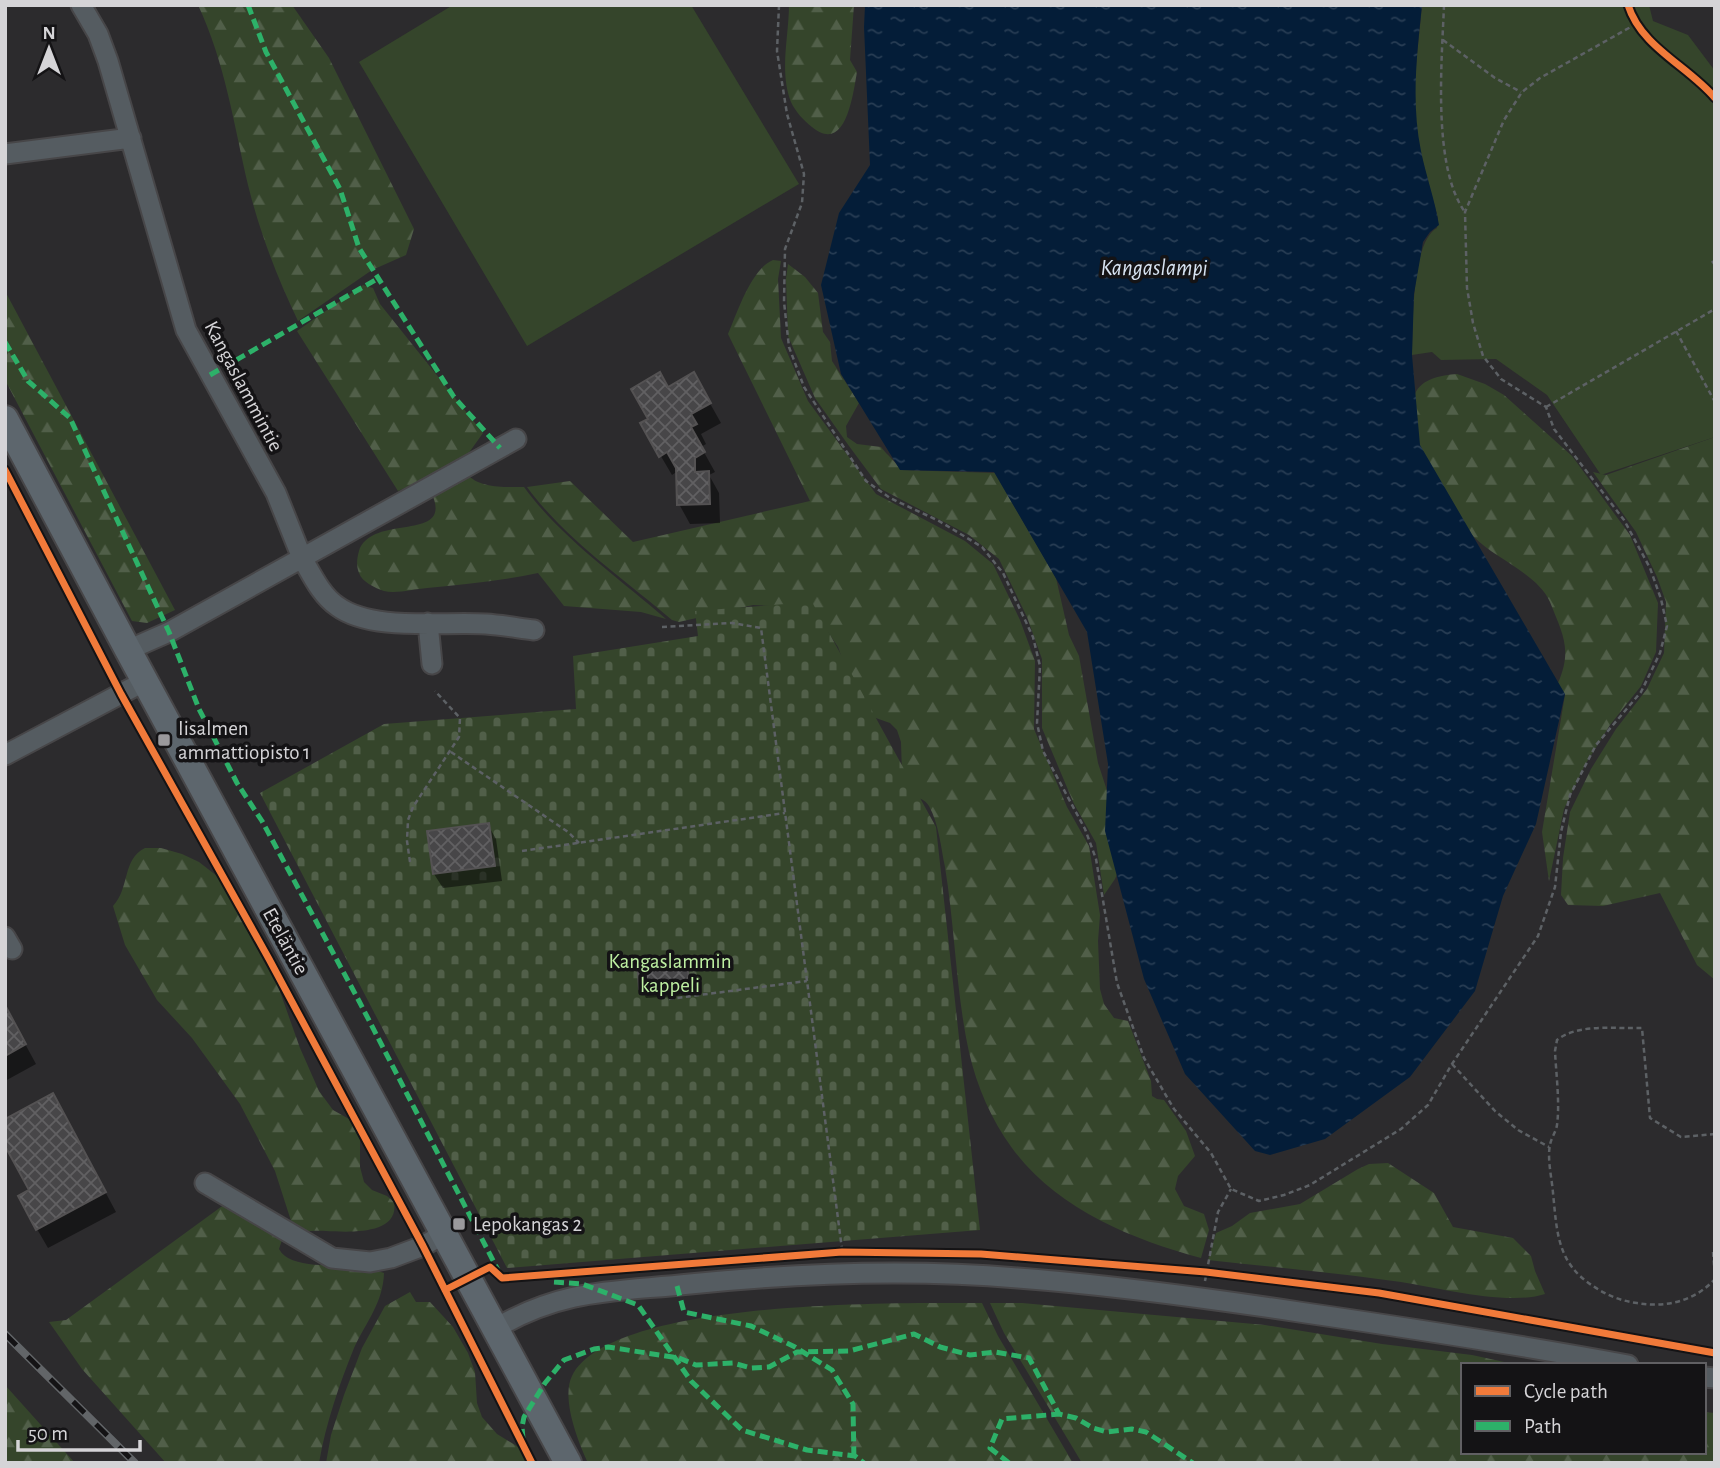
<svg xmlns="http://www.w3.org/2000/svg" width="1720" height="1468" viewBox="0 0 1720 1468" font-family="'Alegreya Sans',sans-serif">
  <defs>
    <pattern id="forest-firs" width="22" height="20" patternUnits="userSpaceOnUse" patternTransform="scale(1.75)"><rect width="22" height="20" fill="#35452b"/><path d="M5 1l3.5 6h-7zM16 11l3.5 6h-7z" fill="#515f49"/></pattern>
    <pattern id="cemetery-stones" width="16" height="16" patternUnits="userSpaceOnUse" patternTransform="scale(1.75)"><rect width="16" height="16" fill="#35452b"/><path d="M2 7V4a2 2 0 0 1 4 0v3zM10 15v-3a2 2 0 0 1 4 0v3z" fill="#515f49"/></pattern>
    <pattern id="water-ripples" width="26" height="14" patternUnits="userSpaceOnUse" patternTransform="scale(1.75)"><rect width="26" height="14" fill="#041d38"/><path d="M2 4q2-2 4 0t4 0M15 11q2-2 4 0t4 0" fill="none" stroke="#283d54"/></pattern>
    <pattern id="building-cross-hatch" width="8" height="8" patternUnits="userSpaceOnUse" patternTransform="scale(1.75)"><rect width="8" height="8" fill="#474648"/><path d="M0 0l8 8M0 8l8-8" fill="none" stroke="#616062"/></pattern>
  </defs>
  <rect width="100%" height="100%" fill="#2c2b2d"/>
  <path fill="url(#forest-firs)" d="M198 5H292L329 58 414 229 406 255 372 270 298 321C277 277 260 233 248 185 234 125 225 62 198 5Z
    M789 5H854L850 60 857 72C853 94 846 155 812 127 804 121 795 111 791 102 779 72 789 36 789 5Z
    M773 260 781 261 778 279 781 338 808 401 876 494 965 541 993 564 1020 620 1035 661 1034 729 1067 807 1089 846 1100 915 1098 941 1100 989 1104 1004 1114 1018 1128 1021 1151 1081 1152 1096 1157 1099 1164 1100 1186 1131 1195 1156 1178 1176 1175 1189 1184 1206 1204 1214 1209 1230 1201 1258C1131 1239 1057 1209 1012 1148 991 1119 977 1087 969 1052 956 993 955 928 945 867 941 848 939 824 929 806 925 799 918 798 911 795L902 773 901 742 897 730 890 723 873 717 852 686 838 647 826 629 773 606 753 605 679 622 672 620C623 578 566 540 527 487L570 481 633 542 810 501 728 334C737 313 751 269 773 260Z
    M788 264 805 277 818 293 823 332 830 342 832 361 859 403 846 426 847 437 857 444 881 447C888 456 895 461 901 470L995 473 1056 578 1069 635 1079 656 1098 763 1127 852 1115 879 1104 895 1096 843 1074 804 1042 728V659L1027 617 999 559 969 535 881 489 849 446 815 398 788 336 786 279Z
    M363 285 373 288 380 304 483 433 468 454 423 480 398 491 297 331Z
    M5 291 175 610 147 623 132 621 5 380Z
    M1457 374 1485 384 1504 395 1572 456 1630 535 1658 603 1656 652 1641 686 1610 725 1585 765 1564 809 1549 881 1542 832 1565 695 1558 683C1573 649 1562 633 1550 602 1538 574 1494 558 1474 537 1464 527 1457 509 1449 496 1440 480 1426 463 1420 446 1417 438 1418 428 1417 419 1416 413 1413 404 1414 398 1417 379 1442 375 1457 374Z
    M1715 437V980L1697 965 1660 893 1603 906 1568 905 1561 895 1563 858 1570 812 1591 769 1616 729 1647 689 1664 653 1666 602 1657 577 1636 532 1593 472 1606 475Z
    M466 473C479 489 505 487 524 487 562 539 618 577 666 619L641 612 564 606 538 573C501 581 464 584 427 588 414 589 396 594 384 591 375 588 362 582 359 573 356 566 357 558 359 551 372 512 456 544 431 492Z
    M145 848H161L182 854 199 862 217 876 278 986 300 1048 319 1091 333 1110 349 1119 360 1139V1167L364 1182 372 1190 387 1196 394 1202C400 1236 347 1232 326 1231 314 1230 303 1233 293 1227L275 1171 240 1104 192 1038 157 1000 125 945 113 906C130 888 122 859 145 848Z
    M1388 1163 1434 1193 1453 1227 1513 1238 1531 1256 1535 1271 1545 1294C1508 1306 1440 1288 1401 1282 1337 1273 1272 1267 1208 1260L1216 1233 1232 1226 1250 1213 1300 1204 1358 1169 1369 1164Z
    M225 1204 283 1237 279 1249C290 1270 336 1264 357 1266 366 1267 375 1270 384 1273 383 1303 366 1322 354 1348 339 1385 326 1423 319 1463H166L82 1369 49 1322 66 1320Z
    M410 1292 416 1302H430L453 1327 468 1353 475 1372 477 1403 482 1417 497 1434 520 1448 527 1463H326L331 1435 344 1395 362 1348 385 1306Z
    M982 1303 998 1336 1073 1463H588C578 1442 561 1398 572 1376 611 1298 901 1303 982 1303Z
    M990 1303H1022L1265 1325 1382 1344 1472 1355 1518 1365H1463V1452H1704V1412L1715 1413V1463H1082L1004 1333Z
    M5 1385 75 1463H5Z"/>
  <path fill="url(#cemetery-stones)" d="M812 602 936 827 980 1230 507 1268 260 793 384 724 576 709 573 656 698 636 695 611Z"/>
  <path fill="#35452b" d="M453 5H691L799 184 527 346 359 62Z
    M1422 5H1649L1653 21 1688 35 1715 71V437L1601 475 1547 395 1496 359 1441 360 1432 352 1412 355C1413 327 1411 242 1437 228L1438 218C1429 184 1417 149 1415 113 1413 77 1419 41 1422 5Z"/>
  <path fill="url(#water-ripples)" d="M865 5H1422C1417 54 1411 102 1421 151 1426 176 1435 200 1439 225L1430 232 1423 242 1414 294 1412 355 1420 445 1565 694 1536 824 1503 896 1475 991 1410 1077 1325 1139 1270 1155 1255 1151 1185 1074 1144 979 1105 831 1108 764 1087 632 994 472 900 470 841 374 821 285 839 213 870 165 864 27Z"/>
  <path fill="#0007" d="M694 375 721 423 701 434 706 444 701 447 715 472 709 475 719 493 720 523 690 524 679 504 678 471 672 475 642 424 650 419 667 389Z
    M488 825 496 839 502 881 443 888 434 874Z
    M687 970 692 979 693 995 646 998 641 988Z
    M5 1007 36 1064 5 1081Z
    M64 1115 116 1212 48 1248 37 1229 31 1191Z"/>
  <path fill="url(#building-cross-hatch)" stroke="#545253" stroke-width="2" d="M660 372 668 387 694 372 711 403 691 414 697 424 691 427 705 452 695 458V472L709 471 710 504 677 505 676 468 667 452 659 457 640 423 648 419 631 389Z
    M489 823 495 866 433 874 427 831Z
    M688 968 689 986 639 989 638 971Z
    M5 1005 26 1044 5 1056Z
    M53 1093 106 1192 36 1230 18 1196 29 1190 5 1146V1119Z"/>
  <g fill="none" stroke-linecap="round" stroke-linejoin="round">
    <g stroke="#474648" stroke-width="23">
      <path id="street" d="M81 5 98 34 108 61 186 330 276 493 302 558 169 632 128 650
        M5 154 131 138
        M516 439 302 558C312 575 321 595 337 606 372 632 444 621 486 624 502 625 518 628 534 630
        M428 623 432 664
        M5 755 145 681
        M5 937 12 949
        M205 1183 332 1258 370 1262 391 1258 423 1246 445 1233
        M496 1328C565 1288 615 1292 690 1284 799 1273 910 1269 1018 1278 1112 1285 1206 1298 1299 1312 1409 1328 1519 1345 1628 1365
        M1704 1377 1715 1378"/>
    </g>
    <g stroke="#474648" stroke-width="30">
      <path id="secondary" d="M5 419 128 650 568 1463"/>
    </g>
    <path stroke="#5d6165" stroke-width="2.5" stroke-dasharray="5 3.5" stroke-linecap="butt" d="M779 5 777 51 787 114 804 174 802 203 785 249 784 302 789 347 804 387 866 481 890 498 939 521 982 547 1003 573 1033 637 1040 666 1037 723 1043 751 1085 829 1096 859 1117 983 1144 1058 1174 1109 1211 1153 1231 1189 1259 1201 1284 1195 1310 1185 1401 1129 1428 1105 1452 1064 1538 936 1555 887 1561 832 1570 795 1596 745 1641 692 1660 653 1667 626 1661 599 1650 568 1624 520 1554 429 1546 407 1501 379 1483 356 1473 323 1467 288 1465 212 1504 120 1522 92 1540 78 1636 24
      M1444 5C1442 60 1432 167 1465 212
      M1443 40 1495 78 1521 92
      M1712 261 1715 265
      M1676 331 1715 402
      M1546 407 1715 309
      M662 627 732 623 761 628 843 1257
      M451 752 568 832 579 843
      M522 851 785 813
      M410 862 407 841 408 820 413 807 459 737 460 718 435 691
      M669 999 807 981
      M1452 1064 1495 1111 1518 1130 1549 1147
      M1715 1134 1681 1137 1650 1118 1642 1028C1616 1029 1578 1023 1557 1040L1555 1051C1556 1073 1560 1103 1557 1125 1556 1132 1551 1138 1550 1145 1547 1159 1552 1179 1553 1193 1557 1232 1557 1263 1593 1286 1606 1295 1621 1301 1637 1303 1666 1308 1695 1301 1715 1279
      M1713 1252 1715 1277
      M1205 1281 1218 1212 1231 1189"/>
    <use href="#street" stroke="#555c61" stroke-width="19"/>
    <use href="#secondary" stroke="#5d666d" stroke-width="26"/>
    <g stroke="#626568" stroke-width="8">
      <path id="rail" d="M5 1334 135 1463"/>
    </g>
    <use href="#rail" stroke="#141315" stroke-width="5" stroke-dasharray="16" stroke-linecap="butt"/>
    <path stroke="#2db169" stroke-width="5" stroke-dasharray="10 5" stroke-linecap="butt" d="M248 5 266 52 340 189 359 248 454 397 500 448
      M5 342 28 381 70 418 169 632 199 709 237 783 262 821 359 1001 499 1272
      M210 375 377 279
      M554 1282 582 1284 638 1305 691 1381 742 1430 807 1450 855 1456 864 1463
      M677 1286 684 1312 751 1326 795 1347 832 1370 853 1404 854 1463
      M523 1439 522 1427 524 1417 545 1383 564 1360 594 1349 608 1347 679 1358 696 1365 733 1363 751 1368 769 1367 797 1352 849 1351 914 1334 940 1347 970 1355 995 1352 1029 1358 1059 1414 1076 1418 1093 1428 1107 1432 1132 1429 1146 1432 1193 1463
      M1009 1463 990 1448 1002 1419 1059 1414"/>
    <g stroke="#141315" stroke-width="11">
      <path id="cycleway" d="M1628 5C1641 47 1688 66 1715 98
        M5 470 121 694 269 959 423 1246 532 1463
        M445 1290 490 1267 502 1278 842 1252 981 1254 1206 1272 1379 1293 1715 1353"/>
    </g>
    <use href="#cycleway" stroke="#f17a3a" stroke-width="7"/>
  </g>
  <g fill="#9a999c" stroke="#141315" stroke-width="2.5">
    <rect x="157" y="733" width="14" height="14" rx="3.5"/>
    <rect x="452" y="1217" width="14" height="14" rx="3.5"/>
  </g>
  <g text-anchor="middle" stroke-width="7" stroke-linejoin="round" paint-order="stroke">
    <g font-size="21" fill="#d5d4d7" stroke="#141315">
      <text transform="translate(244 386) rotate(62)" y="7">Kangaslammintie</text>
      <text transform="translate(286 941) rotate(61)" y="7">Eteläntie</text>
    </g>
    <g font-size="21" fill="#d5d4d7" stroke="#141315" text-anchor="start">
      <text x="178" y="735">Iisalmen<tspan x="178" dy="24">ammattiopisto 1</tspan></text>
      <text x="473" y="1231">Lepokangas 2</text>
    </g>
    <g font-size="21" fill="#bef0a2" stroke="#141315">
      <text x="670" y="968">Kangaslammin<tspan x="670" dy="24">kappeli</tspan></text>
    </g>
    <g font-size="23" font-style="italic" fill="#d8e4f2" stroke="#141315">
      <text x="1154" y="275">Kangaslampi</text>
    </g>
  </g>
  <rect width="1720" height="1468" fill="none" stroke="#d5d4d7" stroke-width="14"/>
  <rect x="1461" y="1363" width="245" height="91" fill="#141315" stroke="#616063" stroke-width="2"/>
  <rect x="1475" y="1386" width="35" height="10" fill="#f17a3a" stroke="#616063" stroke-width="2"/>
  <text x="1524" y="1398" font-size="21" fill="#d5d4d7">Cycle path</text>
  <rect x="1475" y="1421" width="35" height="10" fill="#2db169" stroke="#616063" stroke-width="2"/>
  <text x="1524" y="1433" font-size="21" fill="#d5d4d7">Path</text>
  <g transform="translate(49 49)" stroke="#141315" stroke-width="5" paint-order="stroke">
  <path d="M0-5L12 26L0 18L-12 26Z" fill="#d5d4d7"/>
  <text y="-10" font-size="19" font-weight="bold" text-anchor="middle" fill="#d5d4d7">N</text>
  </g>
  <path d="M18 1440v10h122v-10" fill="none" stroke="#d5d4d7" stroke-width="3.5"/>
  <text x="28" y="1440" font-size="21" fill="#d5d4d7" stroke="#141315" stroke-width="5" paint-order="stroke">50 m</text>
</svg>
